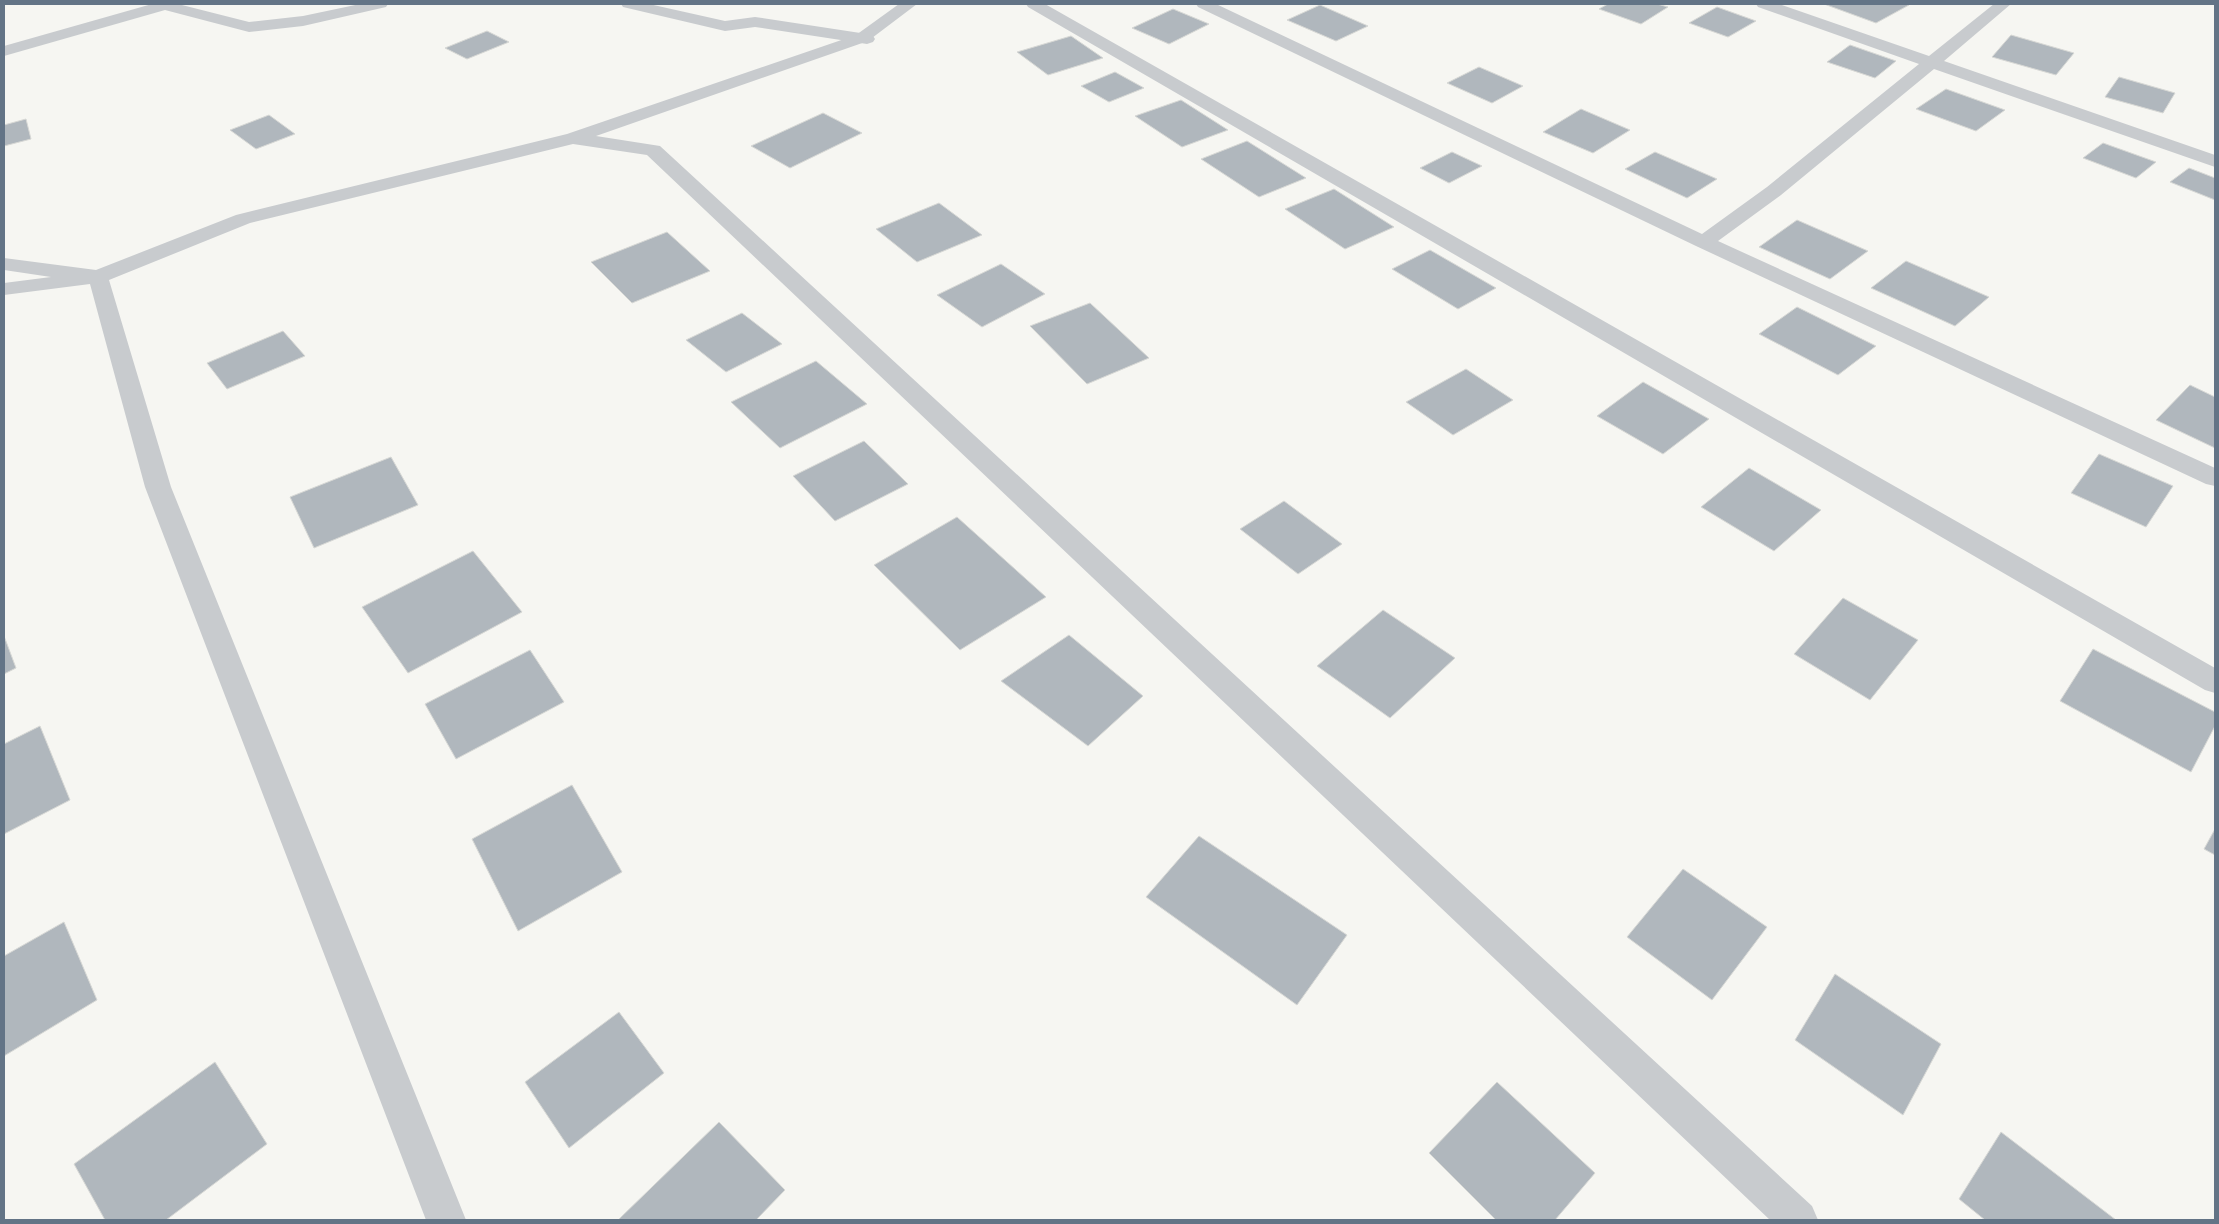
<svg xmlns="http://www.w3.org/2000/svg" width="2219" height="1224" viewBox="0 0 2219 1224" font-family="Mulish,sans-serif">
  <rect width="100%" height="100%" fill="#f6f6f2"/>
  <path fill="#b0b7bd" stroke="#d7d8d5" d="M1608 4H1657L1668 7 1641 24 1599 9Z
    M1824 4H1905L1909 5 1876 23Z
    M1320 5 1368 26 1336 41 1287 20Z
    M1717 7 1756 21 1728 37 1689 23Z
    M1173 9 1209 24 1169 44 1132 28Z
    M487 31 509 42 467 59 445 48Z
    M2011 35 2074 53 2056 75 1992 57Z
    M1071 36 1103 58 1048 75 1017 52Z
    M1850 45 1896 61 1875 78 1827 62Z
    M1479 67 1523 86 1492 103 1447 83Z
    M1115 72 1144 88 1109 102 1081 86Z
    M2119 77 2175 93 2163 113 2105 97Z
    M1946 89 2005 110 1976 131 1916 109Z
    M1181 100 1228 130 1182 147 1135 116Z
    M1581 109 1630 130 1593 153 1543 132Z
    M823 113 862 133 790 168 751 146Z
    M269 115 295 134 256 149 230 130Z
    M26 119 31 139 4 146V125Z
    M1247 141 1306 178 1259 197 1201 159Z
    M2103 143 2156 162 2136 178 2083 158Z
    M1452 152 1482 166 1449 183 1420 168Z
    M1655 152 1717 179 1687 198 1625 169Z
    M2189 168 2215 178V200L2170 182Z
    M1334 189 1394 227 1345 249 1285 209Z
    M939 203 982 235 917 262 876 229Z
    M1797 220 1868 251 1830 279 1759 247Z
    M667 232 710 271 632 303 591 262Z
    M1430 250 1496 288 1458 309 1392 269Z
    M1906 261 1989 297 1955 326 1871 288Z
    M1001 264 1045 294 982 327 937 295Z
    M1090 303 1149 358 1087 384 1030 326Z
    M1797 307 1876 346 1838 375 1759 334Z
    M742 313 782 344 726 372 686 340Z
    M283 331 305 356 227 389 207 363Z
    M816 361 867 404 780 448 731 402Z
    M1466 369 1513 400 1453 435 1406 402Z
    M1643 382 1709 419 1663 454 1597 416Z
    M2190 385 2215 397V448L2156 420Z
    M864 441 908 484 835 521 793 476Z
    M2099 454 2173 486 2146 527 2071 493Z
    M391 457 418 505 314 548 290 497Z
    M1749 468 1821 510 1774 551 1701 507Z
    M1284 501 1342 544 1298 574 1240 529Z
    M957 517 1046 597 960 650 874 565Z
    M473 551 522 612 408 673 362 607Z
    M1843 598 1918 640 1870 700 1794 654Z
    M1383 610 1455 658 1390 718 1317 666Z
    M1069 635 1143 696 1088 746 1001 681Z
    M4 636 16 668 4 674Z
    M2093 649 2215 712V726L2191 772 2060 701Z
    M530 650 564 702 456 759 425 704Z
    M40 726 70 800 4 834V744Z
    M572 785 622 872 518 931 472 839Z
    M2215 829V855L2204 849Z
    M1199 836 1347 935 1297 1005 1146 897Z
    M1683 869 1767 927 1712 1000 1627 937Z
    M64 922 97 1000 4 1056V956Z
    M1835 974 1941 1044 1903 1115 1795 1040Z
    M619 1012 664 1073 569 1148 525 1082Z
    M215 1062 267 1144 166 1220H105L74 1164Z
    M1497 1082 1595 1173 1555 1220H1496L1429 1153Z
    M719 1122 785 1190 756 1220H618Z
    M2001 1132 2116 1220H1985L1959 1199Z"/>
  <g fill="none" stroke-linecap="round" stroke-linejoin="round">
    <path fill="#c8cbce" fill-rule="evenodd" d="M152 4H178L249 22 303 16 360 4H388L386 7 303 26 249 32 165 10 4 56V46Z
      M621 4H649L725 21 755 17 867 34 873 36 875 39 873 42 867 44 755 27 725 31 623 7Z"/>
    <path fill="#c8cbce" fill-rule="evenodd" d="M899 4H917L868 41 596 136 660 146 1812 1206 1818 1220H1770L647 155 573 144 250 223 109 280 171 487 466 1220H426L145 487 90 284 4 295V283L51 277 4 270V258L96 270 236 215 567 134 856 35Z
      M1026 4H1045L2215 668V693L2205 690 1028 7Z
      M1196 4H1216L1702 234 1767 187 1919 64 1758 7 1756 4H1779L1929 56 1994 4H2011L1944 61 2215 155V167L1934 69 1781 195 1718 241 2215 468V486L2206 484 1696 246 1198 7Z"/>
  </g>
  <rect width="2219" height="1224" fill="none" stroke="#637486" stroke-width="10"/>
</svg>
